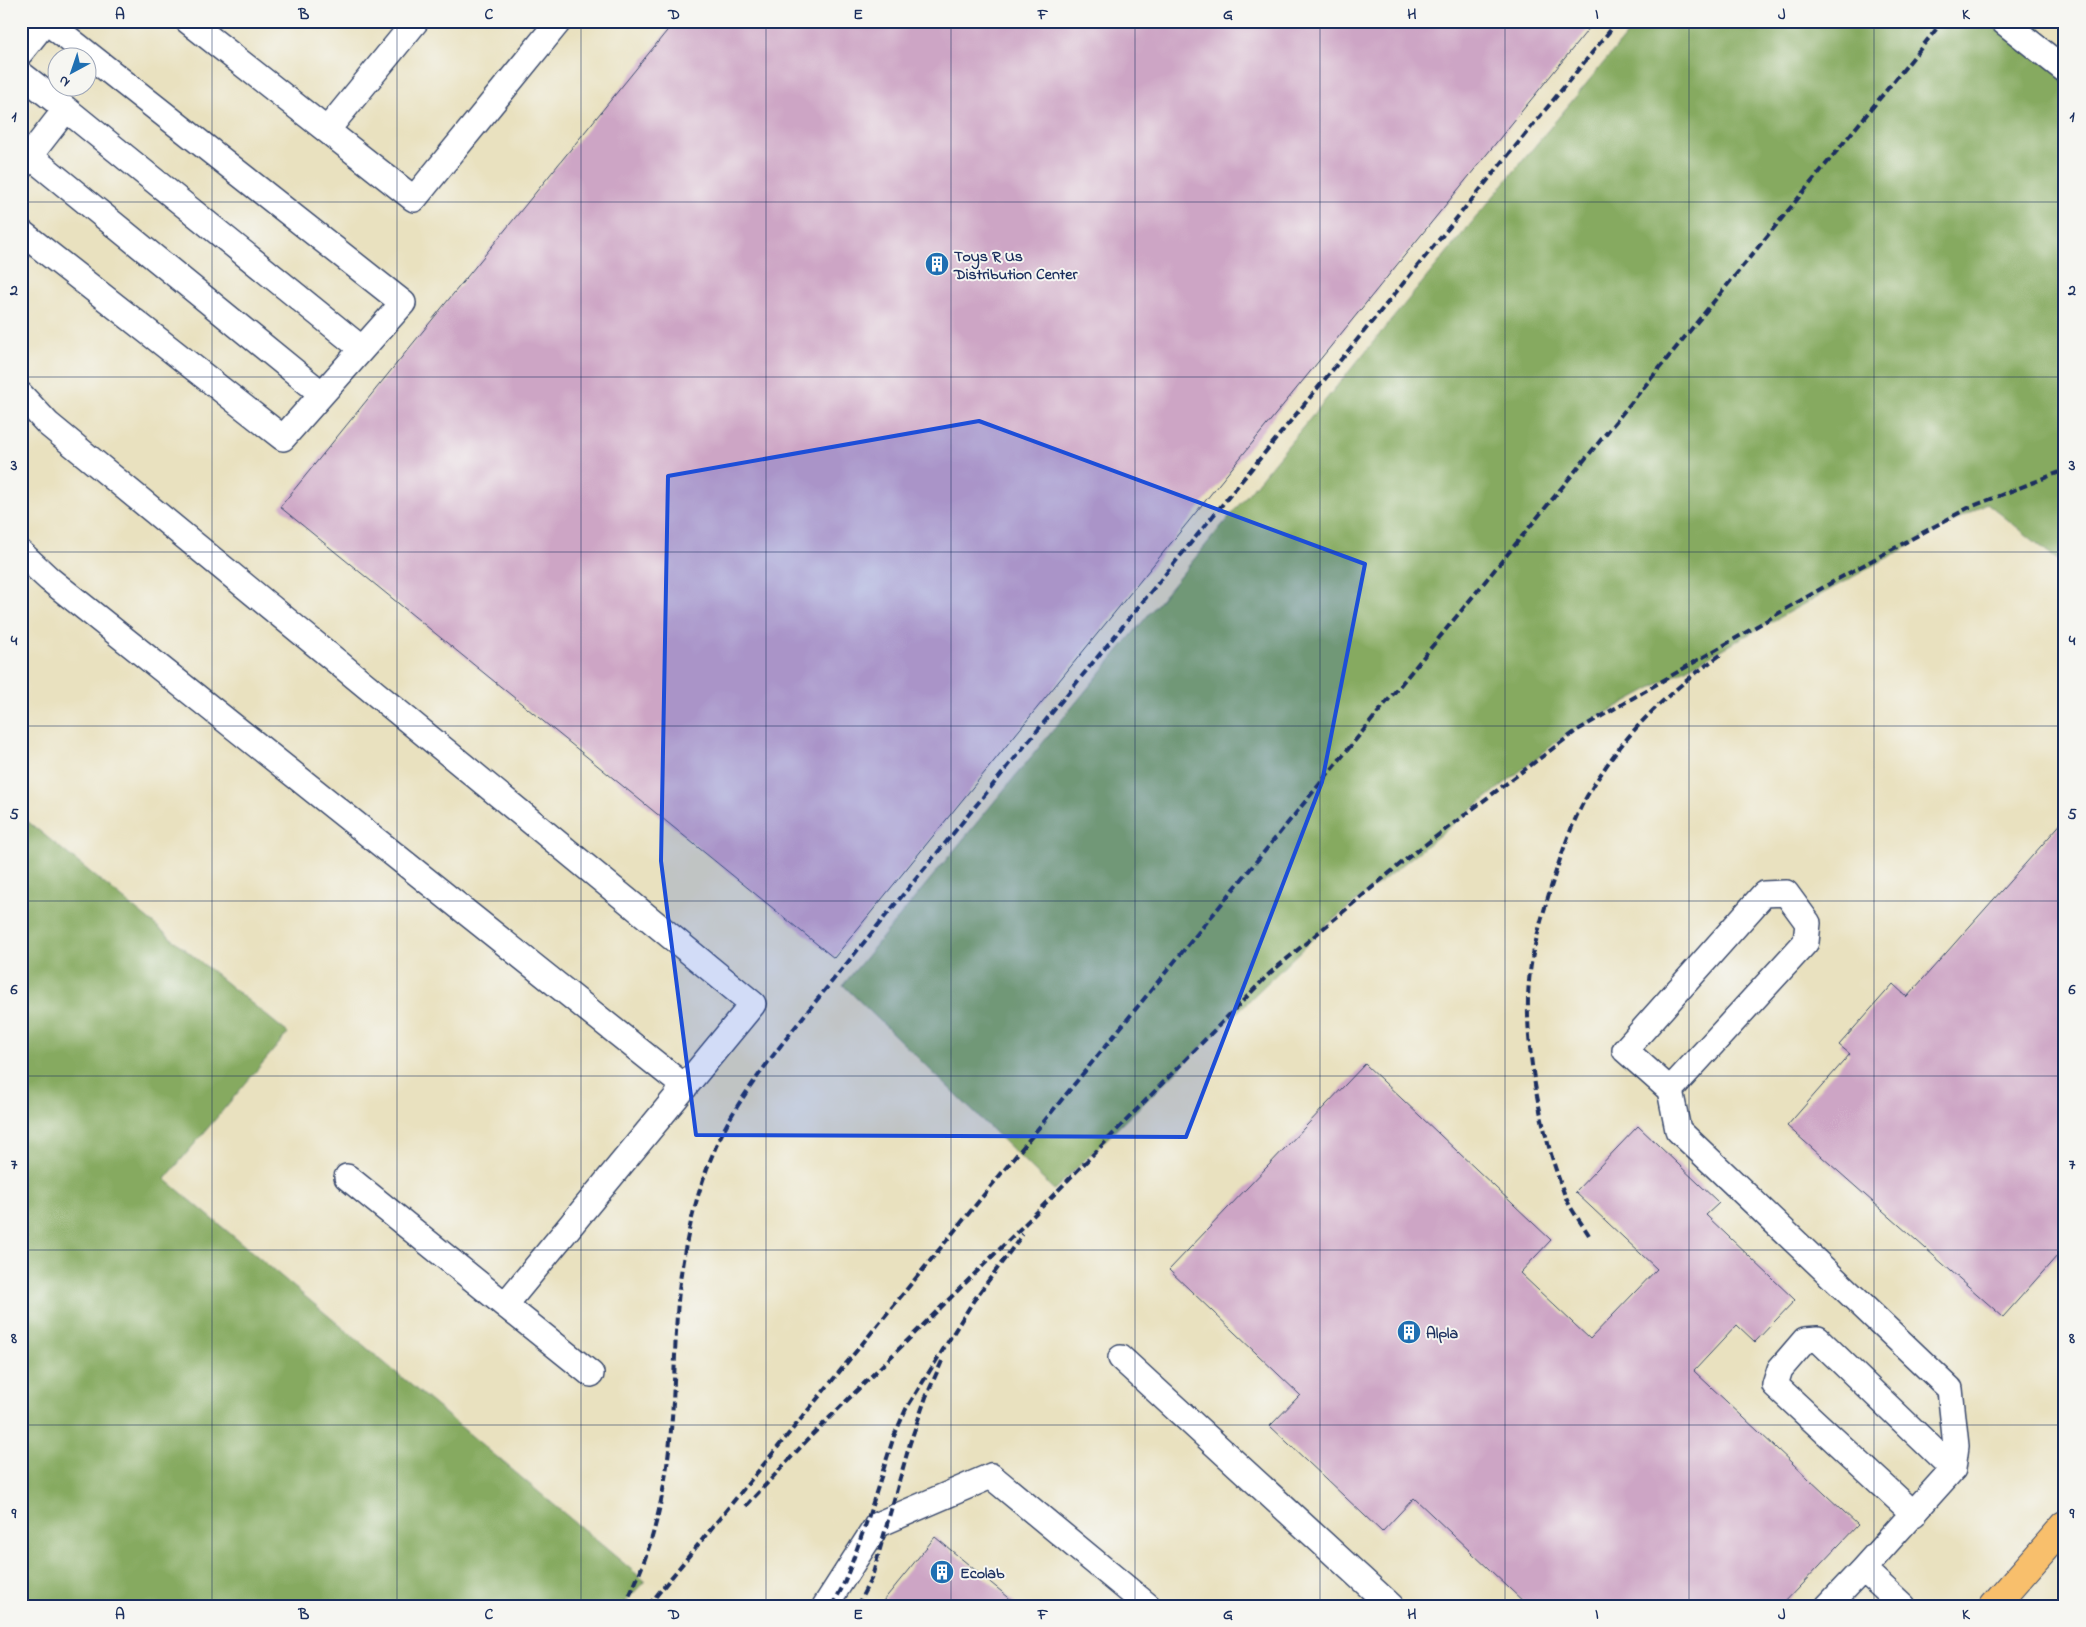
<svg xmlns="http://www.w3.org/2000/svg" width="2086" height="1627" viewBox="0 0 2086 1627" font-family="'Indie Flower',sans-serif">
  <rect width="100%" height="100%" fill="#f6f6f2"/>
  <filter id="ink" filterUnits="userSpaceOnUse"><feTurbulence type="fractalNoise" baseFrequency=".02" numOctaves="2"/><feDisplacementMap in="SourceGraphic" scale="10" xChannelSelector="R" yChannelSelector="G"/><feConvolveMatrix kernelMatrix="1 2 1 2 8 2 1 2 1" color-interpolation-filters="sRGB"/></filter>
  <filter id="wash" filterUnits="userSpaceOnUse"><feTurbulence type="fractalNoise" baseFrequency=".0096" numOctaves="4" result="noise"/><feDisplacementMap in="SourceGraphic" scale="20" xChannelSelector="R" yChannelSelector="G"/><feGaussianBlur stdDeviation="1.12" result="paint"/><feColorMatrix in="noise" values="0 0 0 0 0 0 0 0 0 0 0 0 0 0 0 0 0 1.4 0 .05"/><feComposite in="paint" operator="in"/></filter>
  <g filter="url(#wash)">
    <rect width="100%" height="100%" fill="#e9e1bf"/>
    <path fill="#86aa60" stroke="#506c5f" d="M1638 21H2035L2065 59V566L1987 503 1564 736 1328 924 1054 1190 843 985Z
      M21 816 288 1033 165 1179 645 1581 621 1606H21Z"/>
    <g id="blocks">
      <path fill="#cda5c5" d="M675 21H1595L834 958 280 507Z
        M2065 819V1247L2003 1317 1787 1126 1850 1054 1839 1045 1893 984 1907 997Z
        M1365 1064 1551 1240 1520 1273 1590 1339 1657 1269 1575 1192 1638 1126 1719 1203 1706 1215 1795 1300 1755 1342 1737 1325 1694 1371 1858 1525 1781 1606H1528L1414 1498 1382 1532 1270 1426 1300 1395 1169 1270Z
        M935 1537 1019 1606H879Z"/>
    </g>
  </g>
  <g filter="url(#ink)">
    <use href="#blocks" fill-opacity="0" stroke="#3a4a6d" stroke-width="1"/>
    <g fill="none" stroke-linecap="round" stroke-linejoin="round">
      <g stroke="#3a4a6d" stroke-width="28">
        <path id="minor" d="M188 21 414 199 559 21
          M2004 22 2065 70
          M21 52 46 21
          M21 74 66 109 21 167
          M66 109 362 349
          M327 130 416 21
          M30 156 322 394
          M21 232 283 438 403 303 46 21
          M21 395 48 424 753 1004 505 1305 347 1177
          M21 553 49 579 685 1087
          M1670 1090 1625 1050 1764 894 1786 893 1808 923 1806 942 1670 1090 1678 1130 1950 1389 1956 1446 1953 1469 1863 1569 1903 1606
          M505 1305 591 1374
          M1121 1358 1391 1606
          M1914 1514 1775 1385 1780 1369 1805 1340 1818 1339 1953 1469
          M825 1606 877 1525 991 1476 1148 1606
          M1828 1606 1863 1569"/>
      </g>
      <g stroke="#3a4a6d" stroke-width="30">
        <path id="major" d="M1994 1606 2065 1525"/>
      </g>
      <use href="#minor" stroke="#fff" stroke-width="25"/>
      <use href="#major" stroke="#f8bf6c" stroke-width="28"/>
      <path stroke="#1b2f5e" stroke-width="4" stroke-dasharray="8 4" stroke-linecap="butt" d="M1589 1235C1581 1222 1569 1208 1564 1193 1539 1127 1519 1028 1532 959 1538 929 1547 900 1556 871 1566 842 1575 814 1592 788 1627 730 1668 692 1723 653
        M746 1506 811 1436 1033 1216 1270 973 1405 860 1576 731 1836 580 1968 508 2065 470
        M624 1606C658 1543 669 1472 673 1402 676 1348 675 1293 687 1240 696 1196 711 1149 735 1110 756 1076 782 1044 807 1012L1618 21
        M648 1606 1943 21
        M832 1606 842 1588 850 1568 868 1518 894 1436 906 1409 974 1300 1023 1234
        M857 1606 872 1577 910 1443 926 1397 942 1361"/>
    </g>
  </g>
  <path fill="#1d4ed8" fill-opacity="0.2" stroke="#1d4ed8" stroke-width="4" stroke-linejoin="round" d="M979 421 1365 564 1322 782 1186 1137 696 1135 661 861 668 476Z"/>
  <path fill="none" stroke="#1b2f5e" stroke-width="1" stroke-opacity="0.55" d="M212 21V1606M397 21V1606M581 21V1606M766 21V1606M951 21V1606M1135 21V1606M1320 21V1606M1505 21V1606M1689 21V1606M1874 21V1606M21 202H2065M21 377H2065M21 552H2065M21 726H2065M21 901H2065M21 1076H2065M21 1250H2065M21 1425H2065"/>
  <defs>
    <g id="building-disc" transform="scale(1.25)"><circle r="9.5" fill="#1f6fb2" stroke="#f6f6f2"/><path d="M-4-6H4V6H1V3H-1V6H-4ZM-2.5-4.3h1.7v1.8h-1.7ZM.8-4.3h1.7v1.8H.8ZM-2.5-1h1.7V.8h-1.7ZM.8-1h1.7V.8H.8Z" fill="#fff"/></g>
  </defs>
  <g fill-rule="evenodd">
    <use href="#building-disc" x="937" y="264"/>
    <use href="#building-disc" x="1409" y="1332"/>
    <use href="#building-disc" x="942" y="1572"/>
  </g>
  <g text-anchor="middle" stroke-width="4" stroke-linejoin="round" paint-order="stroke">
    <g font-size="16" font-weight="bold" fill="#1b2f5e" stroke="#f6f6f2" text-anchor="start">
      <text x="954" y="261">Toys R Us<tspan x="954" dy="18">Distribution Center</tspan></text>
      <text x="1426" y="1338">Alpla</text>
      <text x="960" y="1578">Ecolab</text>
    </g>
  </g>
  <rect width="2086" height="1627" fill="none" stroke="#f6f6f2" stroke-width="55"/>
  <g transform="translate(72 72) rotate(220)"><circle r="24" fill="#f6f6f2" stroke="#9ea6b7"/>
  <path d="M0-4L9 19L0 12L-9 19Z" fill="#1f6fb2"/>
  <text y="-8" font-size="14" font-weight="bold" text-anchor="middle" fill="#1b2f5e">N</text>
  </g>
  <rect x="28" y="28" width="2030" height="1572" fill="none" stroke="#1b2f5e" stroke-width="2"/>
  <g font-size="16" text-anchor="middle" font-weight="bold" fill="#1b2f5e">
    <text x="120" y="19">A</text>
    <text x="304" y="19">B</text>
    <text x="489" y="19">C</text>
    <text x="674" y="19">D</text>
    <text x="858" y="19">E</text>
    <text x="1043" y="19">F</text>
    <text x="1228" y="19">G</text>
    <text x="1412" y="19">H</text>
    <text x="1597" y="19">I</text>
    <text x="1782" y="19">J</text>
    <text x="1966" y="19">K</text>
    <text x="14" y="121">1</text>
    <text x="2072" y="121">1</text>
    <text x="14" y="295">2</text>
    <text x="2072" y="295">2</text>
    <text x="14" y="470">3</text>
    <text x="2072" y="470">3</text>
    <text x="14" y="645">4</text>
    <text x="2072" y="645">4</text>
    <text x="14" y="819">5</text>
    <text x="2072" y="819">5</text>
    <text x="14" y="994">6</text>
    <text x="2072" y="994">6</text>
    <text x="14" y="1169">7</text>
    <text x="2072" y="1169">7</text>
    <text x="14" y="1343">8</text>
    <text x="2072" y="1343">8</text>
    <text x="14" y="1518">9</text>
    <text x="2072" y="1518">9</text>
    <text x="120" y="1619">A</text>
    <text x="304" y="1619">B</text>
    <text x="489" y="1619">C</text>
    <text x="674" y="1619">D</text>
    <text x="858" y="1619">E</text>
    <text x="1043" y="1619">F</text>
    <text x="1228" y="1619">G</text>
    <text x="1412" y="1619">H</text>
    <text x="1597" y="1619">I</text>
    <text x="1782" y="1619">J</text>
    <text x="1966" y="1619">K</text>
  </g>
</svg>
